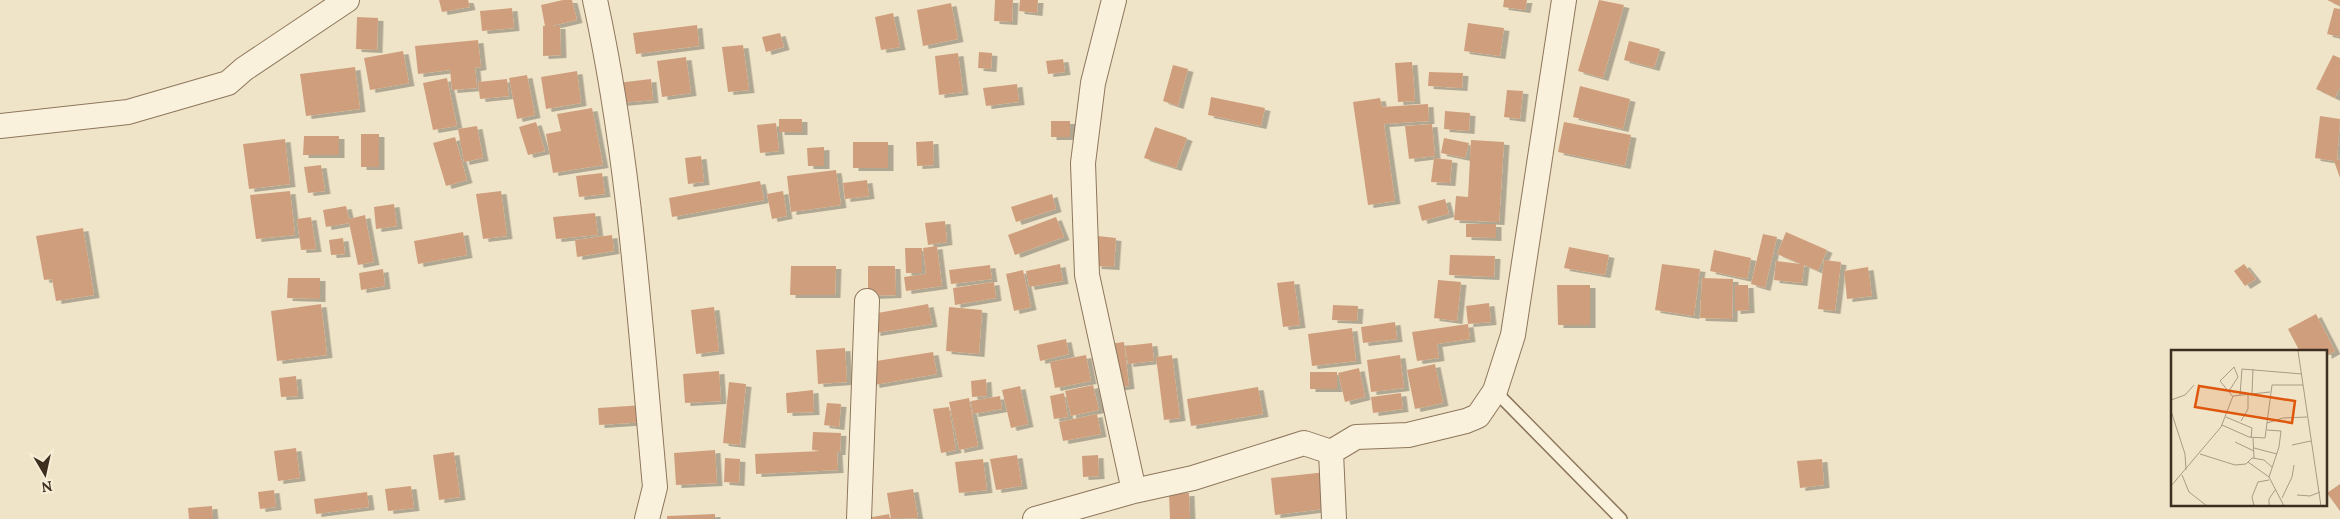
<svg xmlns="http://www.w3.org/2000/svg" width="2340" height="519" viewBox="0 0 2340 519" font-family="Lora,serif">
  <defs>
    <filter id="shadow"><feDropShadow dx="5.5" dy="3" stdDeviation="0" flood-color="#0004"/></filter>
  </defs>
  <rect width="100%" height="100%" fill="#f0e4c8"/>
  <path fill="#cf9f7d" filter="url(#shadow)" d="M439 0H468L470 7 442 12Z
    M563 0H572L577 20 552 26H560L561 55 543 56V26H545L541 5Z
    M995 0H1013L1012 22 994 21Z
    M1020 0H1038L1037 13 1019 11Z
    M1504 0H1527L1525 10 1503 7Z
    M1599 0 1624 5 1603 78 1578 71Z
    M2327 0H2340V6Z
    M951 3 958 39 923 46 917 10Z
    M512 8 514 28 482 31 480 11Z
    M2334 8 2340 9V37L2327 34Z
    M893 13 900 47 881 50 875 17Z
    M357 17 378 18 377 50 356 49Z
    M1468 23 1504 28 1500 56 1464 51Z
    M697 25 699 46 636 54 633 33Z
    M780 33 784 47 766 52 762 37Z
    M478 40 481 67 475 68 477 88 452 90 450 70 418 74 415 46Z
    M1629 41 1660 49 1654 68 1624 60Z
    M743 45 749 90 728 92 722 47Z
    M403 51 409 83 370 90 364 58Z
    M979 52 992 53 991 69 978 68Z
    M958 53 963 92 939 95 935 56Z
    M2333 55 2340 58V87L2335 98 2316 89Z
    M686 57 691 93 662 97 657 61Z
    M1063 59 1065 72 1048 74 1046 61Z
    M1412 62 1415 101 1398 102 1395 63Z
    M1173 65 1188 69 1178 106 1163 101Z
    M355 67 360 109 306 116 300 74Z
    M577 71 581 103 546 109 541 77Z
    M1429 72 1463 73 1462 88 1428 86Z
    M527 75 535 115 517 119 509 78Z
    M447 78 457 126 433 130 423 83Z
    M507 79 509 96 480 99 478 82Z
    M651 79 653 100 620 103 617 83Z
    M1017 84 1019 102 986 106 983 88Z
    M1580 86 1630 99 1623 129 1573 117Z
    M1507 90 1523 91 1520 119 1504 117Z
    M1211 97 1265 108 1261 126 1208 115Z
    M1380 98 1382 107 1428 104 1429 121 1384 124 1395 201 1368 205 1353 102Z
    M592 108 603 165 553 173 546 134 561 131 557 114Z
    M1445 111 1470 113 1469 131 1444 129Z
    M2320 116 2340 119 2337 160 2340 159V178L2334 161 2315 158Z
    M779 119H802V132H779Z
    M1051 121H1070V137H1051Z
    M536 122 545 151 528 155 519 127Z
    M1564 122 1631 135 1625 166 1558 152Z
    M776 123 779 151 760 153 757 125Z
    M1432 124 1435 156 1409 159 1405 126Z
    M477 126 483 158 464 162 458 129Z
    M1155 127 1187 138 1176 168 1144 158Z
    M361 134H379V167H361Z
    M304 136H339V155H303Z
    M455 137 467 180 446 186 433 143Z
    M1444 138 1469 143 1465 158 1441 153Z
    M285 139 290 184 249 189 243 144Z
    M1471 140 1504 142 1499 222 1454 220 1456 196 1468 197Z
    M933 141 934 165 917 166 916 142Z
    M853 142H888V168H853Z
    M824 147V166H808L807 148Z
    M701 156 704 182 688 184 685 158Z
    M1434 158 1452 160 1450 183 1431 182Z
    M321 165 325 191 308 193 304 167Z
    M836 170 841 205 791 212 787 176Z
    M602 173 605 194 579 197 576 176Z
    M867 180 869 196 845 199 843 183Z
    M760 181 764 200 672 217 669 198Z
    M290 191 295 235 256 239 250 195Z
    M501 191 507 236 483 239 476 194Z
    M783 191 787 216 772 219 767 194Z
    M1052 194 1056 209 1016 222 1011 207Z
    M1445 199 1449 214 1422 221 1418 206Z
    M394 204 397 226 376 229 374 207Z
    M346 206 349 219 365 215 374 262 358 265 349 223 326 227 323 210Z
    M595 213 598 235 556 239 553 217Z
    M311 217 316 249 301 250 297 219Z
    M1056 217 1064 237 1015 255 1008 235Z
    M945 221 947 242 928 245 925 223Z
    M1466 224H1496V238L1466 237Z
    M83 228 94 295 56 301 52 279 44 280 36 236Z
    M463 232 467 255 418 264 414 241Z
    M1786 232 1827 250 1818 271 1804 265 1802 283 1774 280 1776 261 1801 264 1777 254Z
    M1763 234 1777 237 1765 288 1751 284Z
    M612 235 614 251 577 257 575 240Z
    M1098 236 1116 238 1114 267 1096 266Z
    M343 238 345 254 331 255 329 240Z
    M937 246 942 286 906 291 904 277 926 274 923 248Z
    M1569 247 1609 255 1605 275 1564 268Z
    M905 248H922V273H906Z
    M1714 250 1751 258 1747 279 1710 271Z
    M1450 255 1495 256 1494 277 1449 275Z
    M1824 260 1841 262 1835 311 1818 309Z
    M1060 264 1063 281 1029 287 1026 271Z
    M1662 264 1700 269 1694 316 1655 310Z
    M2244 264 2256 279 2245 286 2234 271Z
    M990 265 992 279 951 284 949 270Z
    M791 266H836L835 295H790Z
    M868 266H895L896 295 868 296Z
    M1868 267 1872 296 1847 299 1844 271Z
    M383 269 385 286 361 290 359 273Z
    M1023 270 1031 307 1014 311 1006 274Z
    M288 278H320V299L287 298Z
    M1702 278 1733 279 1732 319 1700 318Z
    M1438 280 1461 282 1457 321 1434 318Z
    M1294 281 1300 325 1283 327 1277 283Z
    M994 282 996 298 955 305 953 288Z
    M1557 285H1590V325H1558Z
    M1735 285H1748L1749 310 1735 311Z
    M1489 303 1491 322 1468 324 1470 339 1437 344 1439 358 1417 361 1412 332 1468 324 1466 306Z
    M321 304 327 355 277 361 271 311Z
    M928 304 932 324 875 333 872 314Z
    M1333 305 1358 306 1357 321 1332 320Z
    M714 307 719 351 696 354 691 310Z
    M949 307 982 310 979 354 946 351Z
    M2316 314 2335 351 2326 356V352H2300L2288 329Z
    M1395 322 1397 339 1363 343 1361 327Z
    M1352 328 1356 361 1312 366 1308 334Z
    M1066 339 1069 354 1040 361 1037 345Z
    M1124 342 1129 386 1114 388 1108 344Z
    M1152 343 1154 361 1128 364 1125 346Z
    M845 348 847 382 818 384 816 350Z
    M933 352 937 374 874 385 870 362Z
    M1086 355 1091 381 1055 388 1050 362Z
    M1172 355 1180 418 1164 420 1156 357Z
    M1400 355 1404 388 1371 392 1367 360Z
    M1435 364 1443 403 1415 409 1407 370Z
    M1359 368 1365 397 1345 402 1338 373Z
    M719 371 721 401 685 403 683 374Z
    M1310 372H1337V389H1310Z
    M296 376 298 396 281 397 279 378Z
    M986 379 987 396 972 397 971 381Z
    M729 382 746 384 740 445 723 443Z
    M1093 385 1099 410 1071 416 1065 391Z
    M1020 386 1028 424 1011 428 1002 390Z
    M1258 387 1263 414 1191 426 1187 399Z
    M813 390 814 412 787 413 786 393Z
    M1064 393 1068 417 1054 419 1050 396Z
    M1401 393 1403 409 1373 413 1371 397Z
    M1000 396 1002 409 973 414 971 401Z
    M969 398 978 446 959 450 949 402Z
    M827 403 841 404 839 427 824 425Z
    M644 405 645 422 599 425 598 408Z
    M949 407 956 450 941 453 933 409Z
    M1097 414 1101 434 1063 441 1059 422Z
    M813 432 841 433 840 452H837L838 470 756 474 755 454 821 451 812 450Z
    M296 448 300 478 278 481 274 451Z
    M715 450 717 483 676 485 674 453Z
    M454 452 460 497 439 500 433 455Z
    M1017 455 1022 486 996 490 990 459Z
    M1098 455 1099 476 1083 477 1082 456Z
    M725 458 740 459 739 483 724 482Z
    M983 459 987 490 959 493 955 462Z
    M1822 459 1824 485 1800 488 1797 461Z
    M1326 472 1331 508 1275 515 1271 478Z
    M2340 484V511L2327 493Z
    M411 486 414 508 388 511 385 489Z
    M913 489 918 518 891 519 887 493Z
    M274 490 276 507 260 509 258 492Z
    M367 492 369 507 316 514 314 499Z
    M1189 493 1190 519H1170L1169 494Z
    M212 506 213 519H189L188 508Z
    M715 514V519H667V516Z
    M889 514 890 519H867V518Z"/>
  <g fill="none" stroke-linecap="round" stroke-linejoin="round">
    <g stroke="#8d765c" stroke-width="14">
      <path id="lane" d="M1495 391 1621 519"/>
    </g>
    <g stroke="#8d765c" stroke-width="26">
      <path id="street" d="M595 0C630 160 640 325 655 487L647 519
        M1114 0 1093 83 1083 163 1087 275 1134 491
        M0 126 128 112 228 83 244 69 347 0
        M1331 452 1334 519
        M859 519 867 301
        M1035 519 1134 491 1193 478 1304 443 1331 452 1356 437 1408 435 1466 421 1478 416 1495 391 1513 335 1564 0"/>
    </g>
    <use href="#lane" stroke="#faf1dc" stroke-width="11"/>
    <use href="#street" stroke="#faf1dc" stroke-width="24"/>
  </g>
  <g transform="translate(2171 350)">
    <rect width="156" height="156" fill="#f0e4c8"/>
    <path fill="none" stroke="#a89b85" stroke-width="1" d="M127 1 150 156M58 41 67 27 63 17 49 31 62 47M81 44 82 19M69 45 71 19 131 24M0 50 14 45 23 35M0 61 14 104 15 120M55 67 81 78 80 88M70 71 77 59V45M96 73 112 68 136 67M51 75 78 87 94 88 101 35H132M96 80 110 81 108 97 98 127M82 88 83 108M64 92 83 101M121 95 140 91M83 98 106 104M29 104 64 115 75 114 81 108 93 110 101 117M77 112 98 127 113 156M11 125 18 142 36 156M0 136 50 77 62 46 99 42M126 145 139 146 149 142M111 148 121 127 123 115M83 156 81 147 87 132 98 130M98 156V149L104 140"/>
    <path fill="#df570d" fill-opacity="0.15" stroke="#df570d" stroke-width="2.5" d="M28 36 124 51 121 73 24 57Z"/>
    <rect width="156" height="156" fill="none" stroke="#3d2e20" stroke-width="2.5"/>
  </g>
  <g transform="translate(45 474) rotate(171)" stroke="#f7eed8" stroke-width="4" paint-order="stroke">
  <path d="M0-4L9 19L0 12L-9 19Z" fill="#3d2e20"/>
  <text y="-8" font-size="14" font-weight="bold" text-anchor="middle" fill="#3d2e20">N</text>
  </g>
</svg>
